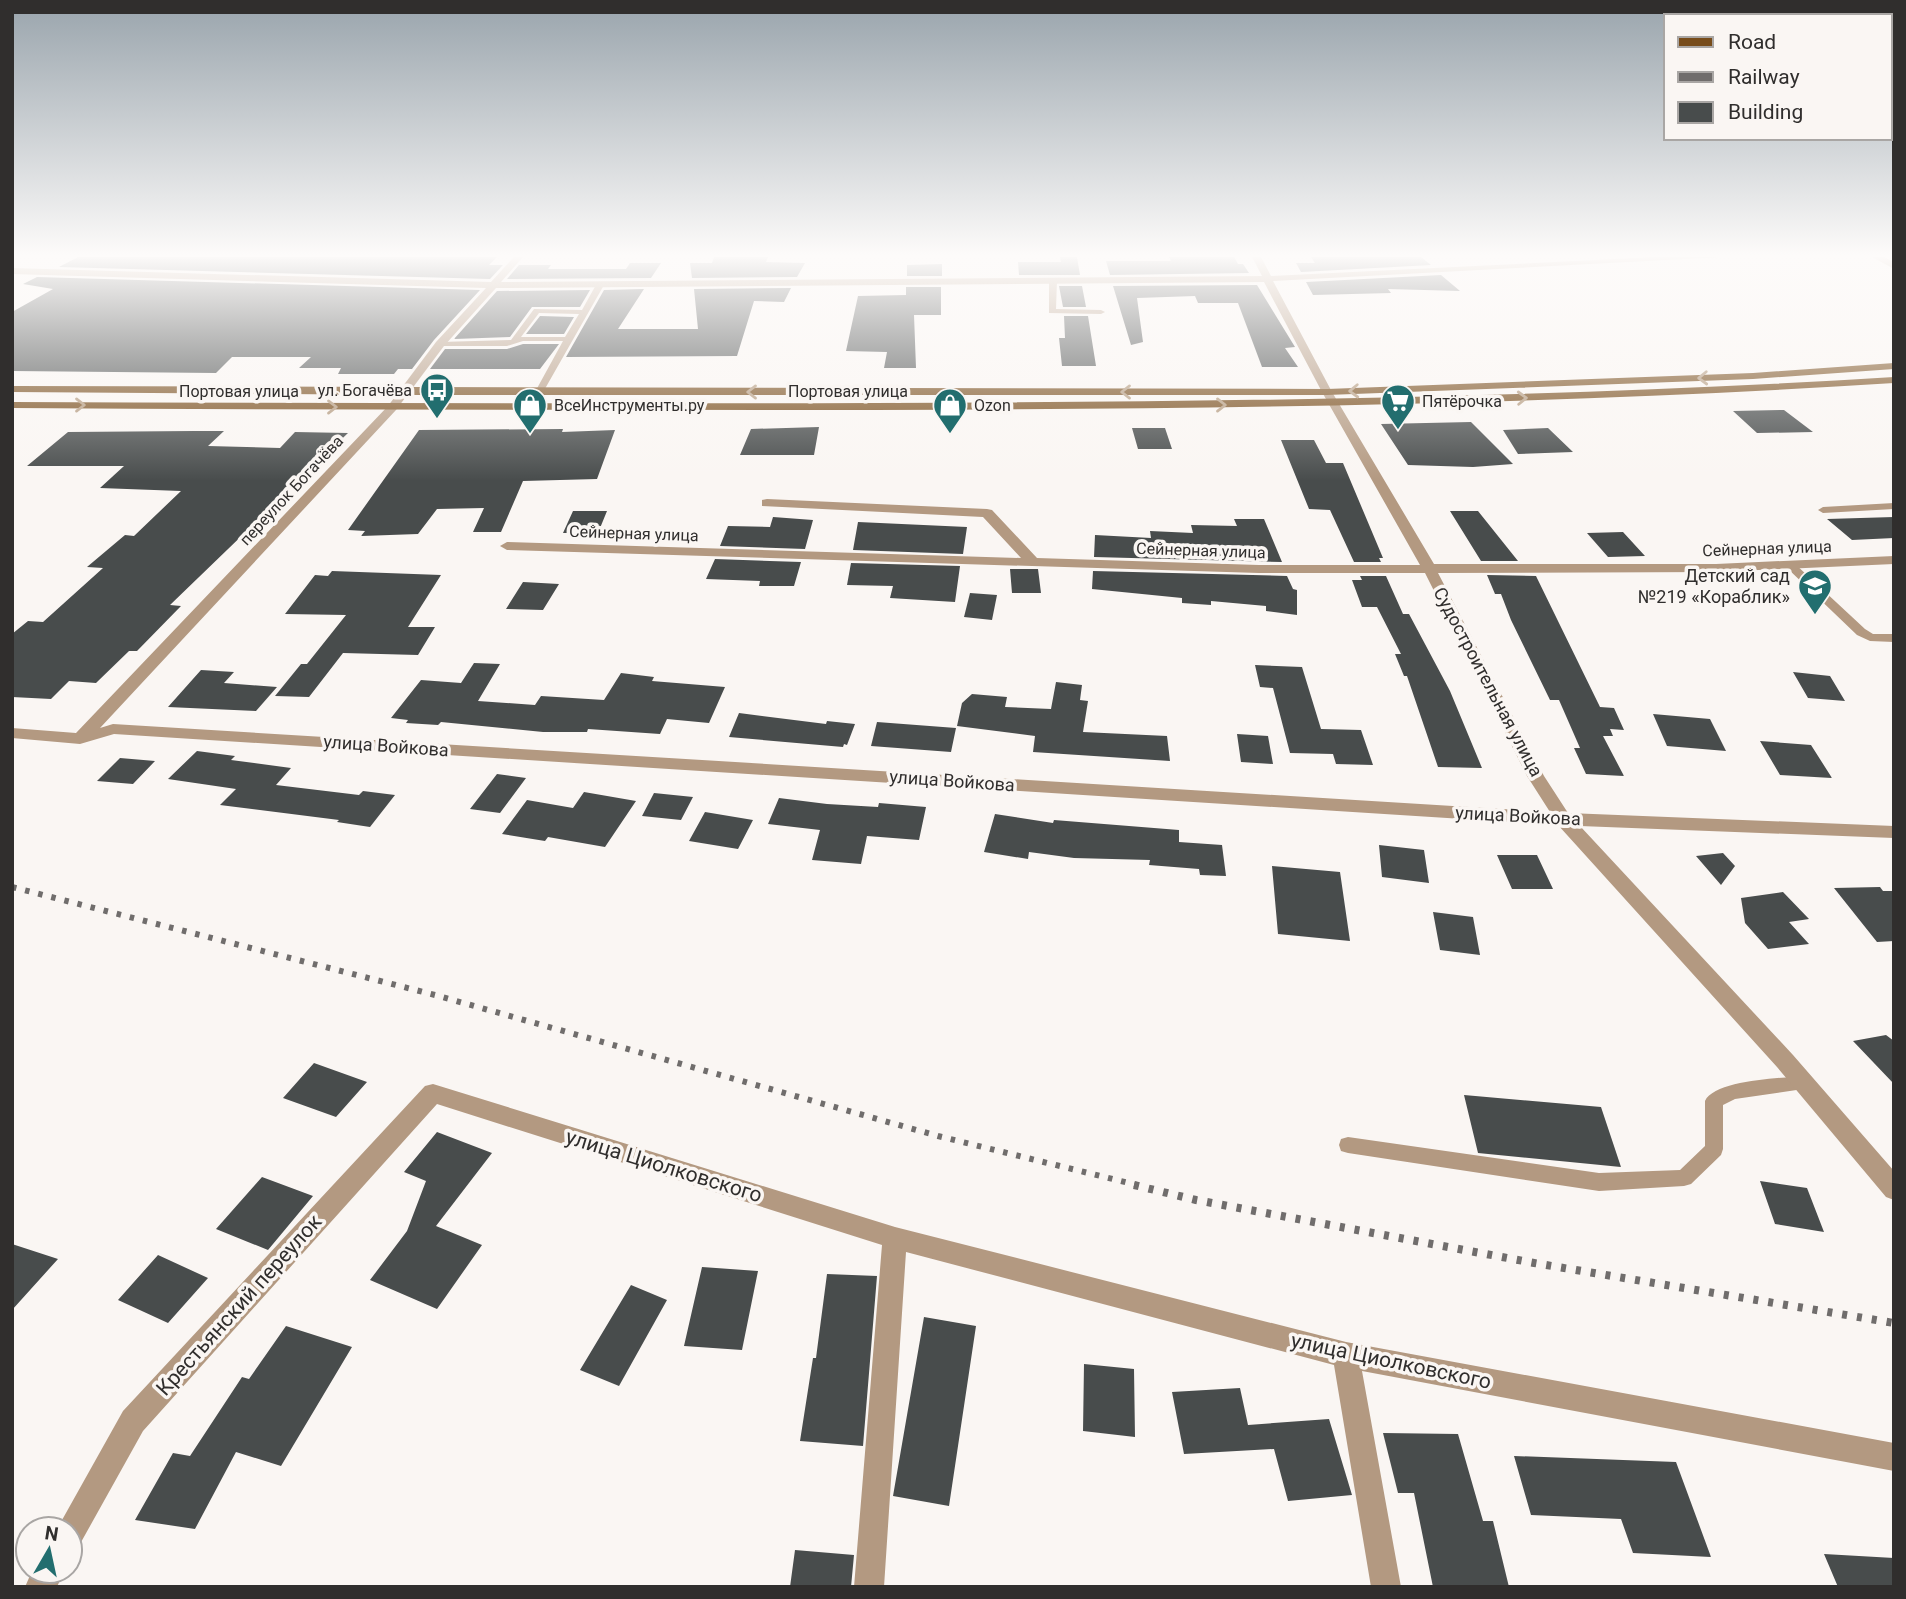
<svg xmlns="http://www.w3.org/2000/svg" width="1906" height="1599" viewBox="0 0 1906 1599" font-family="Roboto,sans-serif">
  <rect width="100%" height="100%" fill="#faf6f3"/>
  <path fill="#484c4c" d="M78 257H497L489 265H503L490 279 59 267Z
    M714 257H768L766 262 805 263 797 277 692 278 690 263H712Z
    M1060 257H1077L1080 275H1019L1018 262H1061Z
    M1169 257H1234L1238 264H1243L1249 273 1110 275 1106 261H1171Z
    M1311 257H1421L1431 265 1301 272 1296 263H1315Z
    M630 263H661L651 278 507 279 519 265H551L548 269H626Z
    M942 264V276H907V265Z
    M1441 275 1460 291 1388 289 1391 293 1313 295 1306 282Z
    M37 277 480 290 434 340 412 369H398L394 374H338L341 368H299L311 357H232L216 373 12 371V312L53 289 23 284Z
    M1257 285 1295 347 1285 348 1298 367H1262L1238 303H1198L1195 296 1137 298 1143 342 1131 345 1113 286Z
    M1059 286H1082L1086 307H1063Z
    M906 287H941V315H914L916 368H884L887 352 846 351 858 296 906 295Z
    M791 288 784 302 754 301 737 356 566 357 604 290 644 289 618 329H698L694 289Z
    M590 290 580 307H532L510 337 454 339 497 291Z
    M540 316 574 317 564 334H526Z
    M1064 316H1088L1096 366H1062L1059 338H1065Z
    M523 344H559L540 369H430L445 349H507Z
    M1784 410 1813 432 1757 433 1733 411Z
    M1471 422 1513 464 1473 467 1408 465 1381 424Z
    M819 427 814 455H740L751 429Z
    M1132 428H1165L1172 449H1138Z
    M1548 428 1573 452 1518 454 1503 430Z
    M563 429 562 432 615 430 597 479 523 481 501 532H473L484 508 437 509 418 534 361 536 365 531 348 530 419 430Z
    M193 431H224L208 446 280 448 295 432 348 433 170 605 181 606 137 651H129L96 683 69 681 51 699 12 697V634L28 621 43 622 103 568 87 567 125 535 134 536 181 491 100 488 124 466H27L68 432Z
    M1281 440H1314L1326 463H1343L1383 558H1379L1381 562H1354L1330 510 1309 509Z
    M573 511H607L598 533H563Z
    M1450 511H1478L1518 561H1481Z
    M773 517 813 520 805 549 720 546 728 526 770 527Z
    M1894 517V538L1852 540 1827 519Z
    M1234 519H1264L1282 562 1094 557 1095 535 1151 538 1150 531 1193 533 1191 525 1237 526Z
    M858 522 967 527 963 554 853 550Z
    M1623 532 1645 556 1608 557 1587 533Z
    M715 559 801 562 794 586H759L760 581 706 579Z
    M851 563 960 566 955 602 890 598 893 586 847 585Z
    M1010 569H1038L1041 593H1012Z
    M332 571 441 575 408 627H435L418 655 343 653 309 697 275 696 301 664H307L346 615 285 614 315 575 328 576Z
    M1093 571 1287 576 1293 589 1297 590V615L1266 611V606L1211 601V605L1182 603V598L1092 589Z
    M1487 575 1536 576 1600 707 1614 708 1624 730 1610 729 1613 736H1603L1624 776 1586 774 1574 748H1580L1559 700H1550L1511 620 1501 594H1495Z
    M1360 576H1386L1403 614H1409L1450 691 1482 768 1438 767 1407 676H1404L1395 654H1401L1377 607H1362L1352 580H1362Z
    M523 582 559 584 543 610 506 609Z
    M970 593 997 595 992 620 964 617Z
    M474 663 500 664 478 701 535 705 541 696 604 700 621 673 654 677 652 681 725 687 709 723 667 719 660 734 588 729 587 732H543L441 722 438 725 406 723 408 720 391 718 421 680 461 683Z
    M1255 665 1302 667 1321 729 1361 730 1373 765 1336 764 1333 754 1290 753 1273 688 1260 687Z
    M201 670 234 672 224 683 277 687 256 711 168 707Z
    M1793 672 1830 676 1845 701 1808 698Z
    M1056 682 1082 685 1080 700 1088 701 1083 732 1167 736 1170 761 1033 752 1035 736 957 726 962 703 972 694 1007 697 1005 707 1051 709Z
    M739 713 826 724 827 721 855 724 847 745 844 744 843 747 729 737Z
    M1653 714 1710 719 1726 751 1667 746Z
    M877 722 956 728 951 752 871 746Z
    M1237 734 1268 736 1273 764 1241 762Z
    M1760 741 1811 745 1832 778 1780 775Z
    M197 751 235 756 231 760 291 768 276 785 359 795 363 791 395 795 370 827 337 822 339 820 220 805 236 789 168 779Z
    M120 758 155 761 133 784 97 781Z
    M497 774 526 778 500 813 470 809Z
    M584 792 636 801 605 847 548 837 545 841 502 834 527 800 573 808Z
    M654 793 693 797 681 820 642 816Z
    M779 798 827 804 878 807 879 803 926 807 919 840 867 836 861 864 812 860 820 830 768 824Z
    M705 812 753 820 738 849 689 841Z
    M995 814 1053 823 1054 820 1179 830V842L1222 845 1226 876 1200 875 1199 869 1149 865 1150 860 1074 858 1029 852 1028 859 984 852Z
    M1379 845 1424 850 1429 883 1382 877Z
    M1723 853 1735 866 1721 885 1696 856Z
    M1497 855H1537L1553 889H1512Z
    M1272 866 1340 872 1350 941 1278 934Z
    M1880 887 1883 891H1894V941L1877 942 1834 888Z
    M1783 892 1809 919 1789 922 1809 944 1768 949 1745 923 1741 898Z
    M1433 912 1473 917 1480 955 1440 950Z
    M1886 1035 1894 1041V1084L1853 1041Z
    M314 1063 367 1082 336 1117 283 1098Z
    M1464 1095 1601 1107 1621 1167 1478 1153Z
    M437 1132 492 1153 436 1226 482 1245 437 1309 370 1280 407 1231 426 1181 404 1172Z
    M262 1177 313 1196 268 1250 216 1229Z
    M1760 1181 1807 1188 1824 1232 1775 1224Z
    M12 1244 58 1259 12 1310Z
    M158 1255 208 1278 168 1323 118 1300Z
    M702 1267 758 1271 742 1350 684 1346Z
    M827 1274 877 1276 863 1446 800 1441 813 1358H816Z
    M631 1285 667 1300 619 1386 580 1370Z
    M924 1317 976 1326 949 1506 893 1496Z
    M286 1326 352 1347 281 1466 236 1452 195 1529 135 1520 173 1453 190 1456 242 1377 249 1379Z
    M1084 1364 1134 1369 1135 1437 1083 1431Z
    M1240 1388 1248 1425 1329 1419 1352 1495 1288 1501 1274 1449 1184 1454 1172 1392Z
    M1383 1433 1458 1434 1483 1521H1493L1509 1587H1433L1414 1493H1398Z
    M1514 1456 1676 1462 1711 1557 1633 1553 1621 1519 1531 1515Z
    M795 1550 854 1555 851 1587H790Z
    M1824 1554 1894 1558V1587H1838Z"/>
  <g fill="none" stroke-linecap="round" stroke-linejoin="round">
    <path fill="#b39981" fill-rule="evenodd" d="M1053 278 1057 280 1056 309 1101 310 1105 312 1101 314 1049 313V280Z
      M597 283 604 285 542 394 535 392 563 341H523L507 346H440L436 344 440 342 511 340 534 309 582 310ZM539 313 579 314 565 337H521Z
      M1894 503V509L1823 513 1818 510 1823 507Z
      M1790 562 1794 563 1865 629 1873 634H1894V642L1870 641 1857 635 1786 567V563Z
      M1804 1076 1810 1078 1813 1083 1810 1088 1735 1099 1723 1105V1149L1721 1155 1691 1184 1684 1186 1599 1191 1348 1153 1341 1151 1339 1145 1341 1139 1348 1137 1599 1173 1680 1170 1705 1146V1101C1715 1080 1782 1078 1804 1076Z"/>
    <path fill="#b39981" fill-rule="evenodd" d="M514 257H523L501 282 1262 276 1252 257H1261L1271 276 1655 257H1723L1273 281 1332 392 1434 564H1716L1894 556V564L1716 572 1438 573 1544 776 1568 813 1894 826V838L1580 826 1793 1055 1894 1171V1200L1886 1197 1777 1067 1558 825 114 734 80 744 12 738V728L76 733 388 406 436 342 486 288 12 274V268L491 282ZM1264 282 1322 392 1420 565H1259L1037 558 992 510 987 509 767 499 762 500V506L983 517 1021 558 507 542 500 546 507 550 1259 573H1425L1527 776 1550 812 113 724 100 728 396 410 444 346 496 288Z
      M1872 257H1884L1894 262V269Z
      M433 1084 895 1227 1346 1342 1894 1443V1471L1362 1371 1401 1587H1371L1334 1365 906 1252 884 1587H854L882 1245 437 1104 143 1431 80 1544 70 1549V1529H57L123 1411 425 1086Z
      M32 1571H64L57 1587H25Z"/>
    <path fill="#774c1b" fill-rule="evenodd" d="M1894 363V369L1753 379 1327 395H405L12 392V386L1327 389 1753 373Z
      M1894 377V383C1554 405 1214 409 873 410 586 410 299 410 12 408V402C299 403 586 404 873 403 1214 402 1554 398 1894 377Z"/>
    <path stroke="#706d6c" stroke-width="6" stroke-dasharray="4.5 9" stroke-linecap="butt" d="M12 887 435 995 938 1136 1141 1186"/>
    <path stroke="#706d6c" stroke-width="8" stroke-dasharray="5 10" stroke-linecap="butt" d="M1134 1185 1196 1200 1534 1263 1894 1323"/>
  </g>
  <defs><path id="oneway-chevron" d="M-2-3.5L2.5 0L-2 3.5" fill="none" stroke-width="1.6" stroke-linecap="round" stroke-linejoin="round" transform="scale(1.75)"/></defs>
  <g stroke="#b2987c">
    <use href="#oneway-chevron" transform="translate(1703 378) rotate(178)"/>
    <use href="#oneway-chevron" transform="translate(1354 391) rotate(178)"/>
    <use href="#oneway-chevron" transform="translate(752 392) rotate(180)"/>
    <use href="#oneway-chevron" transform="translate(1126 392) rotate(180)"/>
    <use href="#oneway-chevron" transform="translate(1522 398) rotate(-2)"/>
    <use href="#oneway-chevron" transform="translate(80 405)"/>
    <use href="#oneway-chevron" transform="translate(1221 405)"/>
    <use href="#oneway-chevron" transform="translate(332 407)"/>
  </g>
  <linearGradient id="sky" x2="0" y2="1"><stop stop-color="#99a4ac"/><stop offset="0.53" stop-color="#fdfbfa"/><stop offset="1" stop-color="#fdfbfa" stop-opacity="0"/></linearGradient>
  <rect width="1906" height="481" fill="url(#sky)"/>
  <defs>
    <g id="bus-pin" transform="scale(1.75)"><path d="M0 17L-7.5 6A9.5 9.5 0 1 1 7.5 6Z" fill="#226e6f" stroke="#faf6f3"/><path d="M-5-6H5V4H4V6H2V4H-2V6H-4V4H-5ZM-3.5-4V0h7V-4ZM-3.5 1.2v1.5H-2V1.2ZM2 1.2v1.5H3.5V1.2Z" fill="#fff"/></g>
    <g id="supermarket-pin" transform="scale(1.75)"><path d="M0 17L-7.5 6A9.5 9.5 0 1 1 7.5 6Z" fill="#226e6f" stroke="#faf6f3"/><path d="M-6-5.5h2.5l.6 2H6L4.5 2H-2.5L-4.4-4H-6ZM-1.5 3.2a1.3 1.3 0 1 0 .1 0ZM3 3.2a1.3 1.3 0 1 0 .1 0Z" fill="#fff"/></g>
    <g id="shop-pin" transform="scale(1.75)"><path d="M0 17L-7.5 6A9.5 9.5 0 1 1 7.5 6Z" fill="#226e6f" stroke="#faf6f3"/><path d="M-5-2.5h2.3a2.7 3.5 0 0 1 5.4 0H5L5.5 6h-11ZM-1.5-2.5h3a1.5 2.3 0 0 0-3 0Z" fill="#fff"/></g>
    <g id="school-pin" transform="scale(1.75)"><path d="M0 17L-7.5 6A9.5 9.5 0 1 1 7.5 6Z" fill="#226e6f" stroke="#faf6f3"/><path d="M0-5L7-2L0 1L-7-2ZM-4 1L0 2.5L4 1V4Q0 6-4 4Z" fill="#fff"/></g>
  </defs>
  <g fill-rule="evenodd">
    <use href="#bus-pin" x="437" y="390"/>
    <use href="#supermarket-pin" x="1398" y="401"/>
    <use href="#shop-pin" x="530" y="405"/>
    <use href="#shop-pin" x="950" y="405"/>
    <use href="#school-pin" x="1815" y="586"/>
  </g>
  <g text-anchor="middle" stroke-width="7" stroke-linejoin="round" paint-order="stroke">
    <g font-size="16" fill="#302e2d" stroke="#faf6f3" text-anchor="start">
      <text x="412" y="396" text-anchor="end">ул. Богачёва</text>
      <text x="1422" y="407">Пятёрочка</text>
      <text x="554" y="411">ВсеИнструменты.ру</text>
      <text x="974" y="411">Ozon</text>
    </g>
    <g font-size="16" fill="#302e2d" stroke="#faf6f3">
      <text x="239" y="397">Портовая улица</text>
      <text x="848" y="397">Портовая улица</text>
      <text transform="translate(291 490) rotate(-47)" y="6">переулок Богачёва</text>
      <text transform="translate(634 533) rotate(2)" y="6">Сейнерная улица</text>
      <text transform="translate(1767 548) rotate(-2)" y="6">Сейнерная улица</text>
      <text transform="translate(1201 550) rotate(2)" y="6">Сейнерная улица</text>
    </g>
    <g font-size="18" fill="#302e2d" stroke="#faf6f3" text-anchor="end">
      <text x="1790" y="582">Детский сад<tspan x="1790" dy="21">№219 «Кораблик»</tspan></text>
    </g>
    <g font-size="18" fill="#302e2d" stroke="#faf6f3">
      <text transform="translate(1488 682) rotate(62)" y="6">Судостроительная улица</text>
      <text transform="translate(386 746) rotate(4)" y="6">улица Войкова</text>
      <text transform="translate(952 781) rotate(4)" y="6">улица Войкова</text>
      <text transform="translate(1518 816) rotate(3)" y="6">улица Войкова</text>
    </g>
    <g font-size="21" fill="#302e2d" stroke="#faf6f3">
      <text transform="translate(664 1166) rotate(17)" y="7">улица Циолковского</text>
      <text transform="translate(239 1305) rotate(-48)" y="7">Крестьянский переулок</text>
      <text transform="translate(1391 1361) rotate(12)" y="7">улица Циолковского</text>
    </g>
  </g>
  <rect width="1906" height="1599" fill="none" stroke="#302e2d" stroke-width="28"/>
  <rect x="1664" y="14" width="228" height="126" fill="#faf6f3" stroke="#a9a6a4" stroke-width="2"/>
  <rect x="1678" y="37" width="35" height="10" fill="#774c1b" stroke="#a9a6a4" stroke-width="2"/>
  <text x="1728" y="49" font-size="21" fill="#302e2d">Road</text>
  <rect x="1678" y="72" width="35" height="10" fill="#706d6c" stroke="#a9a6a4" stroke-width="2"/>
  <text x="1728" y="84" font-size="21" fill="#302e2d">Railway</text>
  <rect x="1678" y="102" width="35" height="21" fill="#484c4c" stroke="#a9a6a4" stroke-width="2"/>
  <text x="1728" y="119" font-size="21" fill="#302e2d">Building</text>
  <g transform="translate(49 1550) rotate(9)"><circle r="33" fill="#faf6f3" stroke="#a9a6a4" stroke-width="2"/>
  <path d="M0-5L12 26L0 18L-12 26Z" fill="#226e6f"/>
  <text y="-10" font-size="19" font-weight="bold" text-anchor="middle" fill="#302e2d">N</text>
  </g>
</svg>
